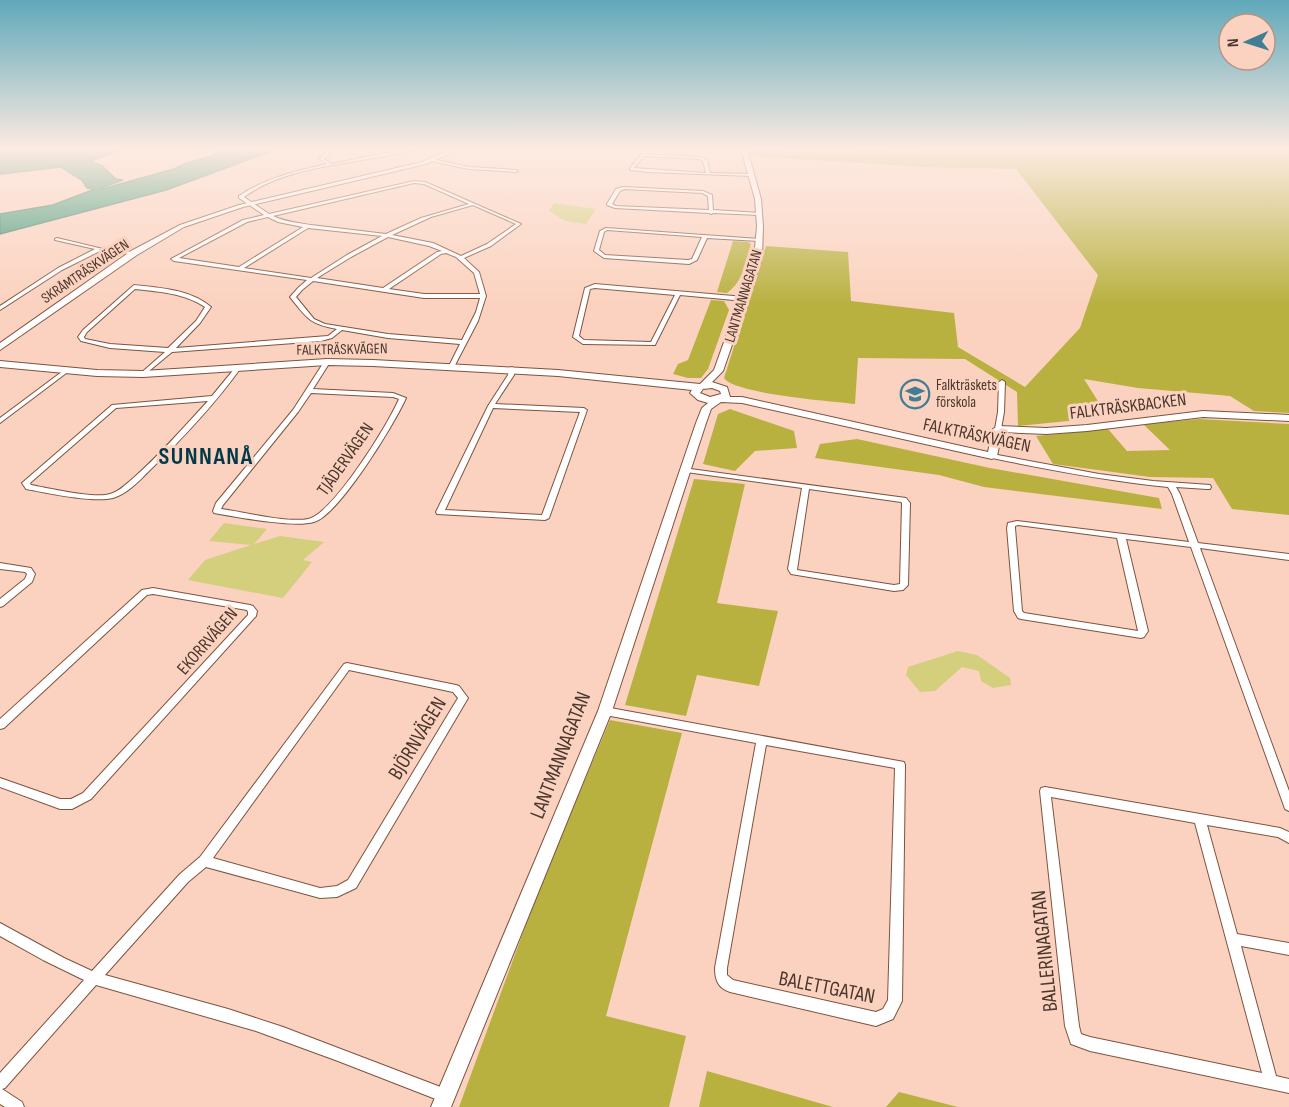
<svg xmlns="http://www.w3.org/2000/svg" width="1289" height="1107" viewBox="0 0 1289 1107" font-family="'Sofia Sans Condensed',sans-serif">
  <rect width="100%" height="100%" fill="#fbd2bf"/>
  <path fill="#d3cf7d" d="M554 203 596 209 586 224 565 221 549 211Z
    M224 523 267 529 254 544 280 536 324 542 303 560 312 562 283 598 188 580 205 560 251 545 209 541Z
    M958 651 977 655 1010 678 1011 685 993 688 981 681 979 671 962 667 935 691 920 692 906 675 908 667Z"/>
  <path fill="#b8b140" d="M749 149 850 154 856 149 914 152 918 149H1289V413L1254 411 1230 396 1138 388 1084 379 1108 417 1018 426 1017 392 965 359 858 358 855 404C832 401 734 394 724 378L766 246 848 252 851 301 954 313 958 347 1025 387 1080 328 1098 275 1016 169 922 167 750 156Z
    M733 241 748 242 751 244C746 262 743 282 727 293L717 292Z
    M711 300 724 301 729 310 708 369 701 378H688L673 374 678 364 688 360Z
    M730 409 794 431 797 448 755 451 735 471 703 464 718 414Z
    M1199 419 1289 424V515L1232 509 1213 478 1150 477 1053 464 1036 436 1108 429 1127 451 1170 450 1143 424Z
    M857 439 990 468 1159 498 1162 509 984 487 939 475 815 458 820 444Z
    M694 479 745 484 717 603 778 611 759 686 697 675 686 716 625 705Z
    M610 720 682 733 606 1016 686 1036 669 1107H459L539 889Z
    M707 1071 833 1107H699Z
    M899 1092 958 1107H886Z"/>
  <path fill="#359774" stroke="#3c7a5f" stroke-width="1.5" d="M0 149H123L91 161 102 166 116 179 123 180 100 188 102 189 174 169 186 163 212 156 221 149H278L166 190 0 234V214L53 205 95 189 87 188 82 180 61 167 0 174Z"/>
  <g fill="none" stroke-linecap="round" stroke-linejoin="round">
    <g stroke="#7e533f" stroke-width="2">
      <path id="street" d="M329 149H334L324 159 331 164 406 149H418C364 164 290 163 244 197L269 214 414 181 425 182 521 224 491 246 464 258 479 272 486 296 478 321 454 367 452 368 449 366 460 344 388 338 342 330 332 338 321 341 172 352 143 376 140 374 141 373 165 352 110 348 81 341 78 337 83 330 134 285C160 288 190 289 211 307L200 323 176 348 328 336 337 329C309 324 307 318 290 297L298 288 307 280 174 261 171 259 243 220 264 215 239 198V196C265 178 296 171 327 164L320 159ZM414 183 424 184 469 204 421 218 386 234 311 225C299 223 285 222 273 216ZM473 205 516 224 487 244 461 256 433 243 392 235 431 217ZM268 217 278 222 303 227 239 267 179 258 247 222ZM308 228 382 236 347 255 311 278 244 268ZM388 237 429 246 442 251 437 252 383 288 317 278 351 257ZM446 253 456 257 474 273 480 294H424L389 289 441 254ZM313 281 424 298H480L476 312 462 340 388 334 325 324 314 319 296 297 302 290ZM135 289C160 292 184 293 205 307L196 321 168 348 110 344 85 339 84 337 87 332Z
        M642 154 700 157 707 160 710 173 751 174 753 175 751 176 648 172 630 170V168ZM644 156 699 159 703 161 706 173 634 168Z
        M432 159 469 167 516 170 518 171 516 172 469 169 431 161Z
        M623 187 703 191 712 195 713 210 760 213 762 214 760 215 713 213 711 214 709 213 615 208 607 205V204L616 189ZM624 189 702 193 708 196 709 210 616 206 612 204 620 191Z
        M606 228 759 239 761 240 759 241 707 238 697 260 689 264 604 258 594 251 600 231ZM607 230 702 237 692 259 688 260 605 255 599 250 604 232Z
        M57 238 103 249 134 252 136 253 134 254 98 252 62 270 0 310V306L58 268 95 249 55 240V239Z
        M595 284 745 297 748 299 745 301 680 295 655 345 583 344 573 337 585 288ZM595 288 675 295 651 342 584 340 579 336 590 289Z
        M327 360 330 362 313 389 393 393 406 398C395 423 339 515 314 522 294 528 237 517 214 513L213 511 216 503 293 410 324 362ZM311 393 393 397 399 399C389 423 333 514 308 519 286 523 245 512 221 509L223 505 298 412Z
        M237 367 240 369C214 405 182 439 149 471 139 481 127 494 113 498 93 503 47 493 26 489L22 483 112 405 212 396 235 368ZM208 401C183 428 158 457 130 481 124 486 118 492 110 494 95 499 48 488 31 485L30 483 116 408Z
        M512 367 515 369 514 375 495 404 584 408 587 410 549 518 545 520 437 514 436 512 488 406 508 375 509 369ZM493 408 580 412 542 515 445 510Z
        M67 368 70 370 69 371 0 423V418Z
        M1002 380 1005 382 1004 412 1001 429 998 431 995 429 998 412 999 382Z
        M989 454H992L1099 474 1153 481 1210 485 1211 487 1210 489H1207L1176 487 1180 494 1198 543 1289 554V560L1200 548 1289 791V811L1285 809 1284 806 1191 547 1126 539 1148 631 1144 637 1141 638 1021 619 1018 618 1014 611 1007 528 1008 523 1017 521 1189 542 1172 494 1168 487C1109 481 1050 470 992 458H989L988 456ZM1018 525 1117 538 1138 631 1024 613 1022 611 1015 528V526Z
        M683 468 906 498 910 503 908 585 903 590 894 591 791 574 788 569 802 488 686 472H683L682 470ZM809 489 901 502 902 503 900 584 894 585 797 570Z
        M0 563 31 568 35 574 32 582 3 606 0 607V599L25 579 27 574 25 572 0 569Z
        M153 588 250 605 253 606 257 611 256 616 91 799 72 809H60L0 787V778L60 799H71L83 793 248 615V612L247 610 153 594 147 595 4 728 0 729V719L142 590Z
        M347 663 456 685 459 686 468 698 356 888 337 897 320 898 206 867 188 882 105 975 228 1009 283 1027 451 1091 453 1096 451 1101 446 1103 338 1061 256 1031 96 985 5 1088 2 1089 22 1102 24 1107H5L0 1104V1073L84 980 43 960 0 936V923L64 958 92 971 180 874 200 857 344 664ZM349 670 453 692 458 698 348 880 337 886 320 888 213 858Z
        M605 707 904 762 905 765 902 1001 893 1019 876 1026 730 992C718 988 715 980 715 968L756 743 605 715 601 714 600 711 601 708ZM766 745 895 768 888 1000 883 1009 876 1012 733 980 727 975V968Z
        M1045 787 1280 828 1289 832V843L1278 837 1207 825 1237 934 1289 943V955L1241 946 1276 1076 1289 1079V1093L1090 1051 1071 1044 1065 1026 1040 791 1041 788ZM1051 797 1195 823 1262 1073 1090 1037 1081 1034 1079 1026Z"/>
    </g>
    <g stroke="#7e533f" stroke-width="2">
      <path id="secondary" d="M452 149H460L426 164 243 207 184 227 137 255 0 350V343L131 251 180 225 239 205 422 162Z
        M741 149H747L761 199 763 226 762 258 723 371 712 382 727 387 730 397H742L988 452 993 429 998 426 1046 428 1087 425 1203 411 1289 415V421L1203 417 1087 431 1046 434 1002 432 997 456 992 459 742 403 721 402 711 409 706 423 612 711 451 1107H431L598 711 696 423 702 408 708 403 698 400 690 393 692 390 558 376 373 366 327 365 143 377 97 376 0 367V361L97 370 143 371 327 359 373 360 558 370 700 384 714 370 754 258 757 226 755 199ZM712 388 720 391 721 394 710 397 700 393 703 389Z"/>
    </g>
    <use href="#street" fill="#fff" fill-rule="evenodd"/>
    <use href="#secondary" fill="#fff" fill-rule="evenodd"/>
  </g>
  <linearGradient id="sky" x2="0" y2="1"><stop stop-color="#60a8ba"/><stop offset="0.49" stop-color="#fdebe2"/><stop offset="1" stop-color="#fdebe2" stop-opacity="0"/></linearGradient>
  <rect width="1289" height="304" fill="url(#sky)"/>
  <defs>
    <g id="school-ring" transform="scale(1.5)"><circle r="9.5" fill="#fbd2bf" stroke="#417e95" stroke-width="1.5"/><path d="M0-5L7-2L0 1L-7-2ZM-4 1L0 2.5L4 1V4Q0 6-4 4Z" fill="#417e95"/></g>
  </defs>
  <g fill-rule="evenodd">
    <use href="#school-ring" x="915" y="394"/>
  </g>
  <g text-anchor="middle" stroke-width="6" stroke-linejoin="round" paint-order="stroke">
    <g font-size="15" fill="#4b372e" stroke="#fbd2bf">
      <text transform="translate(85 271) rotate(-34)" y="5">SKRÅMTRÄSKVÄGEN</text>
      <text transform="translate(743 296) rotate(-73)" y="5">LANTMANNAGATAN</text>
      <text transform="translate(342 349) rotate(-1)" y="5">FALKTRÄSKVÄGEN</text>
    </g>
    <g font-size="15" fill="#4b372e" stroke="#fbd2bf" text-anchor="start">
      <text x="936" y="390">Falkträskets<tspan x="936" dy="17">förskola</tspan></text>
    </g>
    <g font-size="18" fill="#4b372e" stroke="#fbd2bf">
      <text transform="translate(1128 406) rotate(-7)" y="6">FALKTRÄSKBACKEN</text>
      <text transform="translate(977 435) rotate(12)" y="6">FALKTRÄSKVÄGEN</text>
      <text transform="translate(345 459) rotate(-55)" y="6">TJÄDERVÄGEN</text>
      <text transform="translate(207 641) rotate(-49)" y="6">EKORRVÄGEN</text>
    </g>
    <g font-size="21" fill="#4b372e" stroke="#fbd2bf">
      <text transform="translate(417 738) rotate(-59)" y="7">BJÖRNVÄGEN</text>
      <text transform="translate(560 755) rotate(-69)" y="7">LANTMANNAGATAN</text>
      <text transform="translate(1044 951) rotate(-96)" y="7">BALLERINAGATAN</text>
      <text transform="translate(827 987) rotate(11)" y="7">BALETTGATAN</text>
    </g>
    <g font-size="24" font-weight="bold" letter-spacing="1.5" fill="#02394a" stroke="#fbd2bf">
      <text x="206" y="464">SUNNANÅ</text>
    </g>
  </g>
  <g transform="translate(1247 42) rotate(267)"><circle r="28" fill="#fbd2bf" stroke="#b59485" stroke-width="1.5"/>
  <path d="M0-4.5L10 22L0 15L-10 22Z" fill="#417e95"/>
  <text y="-9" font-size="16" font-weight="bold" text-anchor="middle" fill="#4b372e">N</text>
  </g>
</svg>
